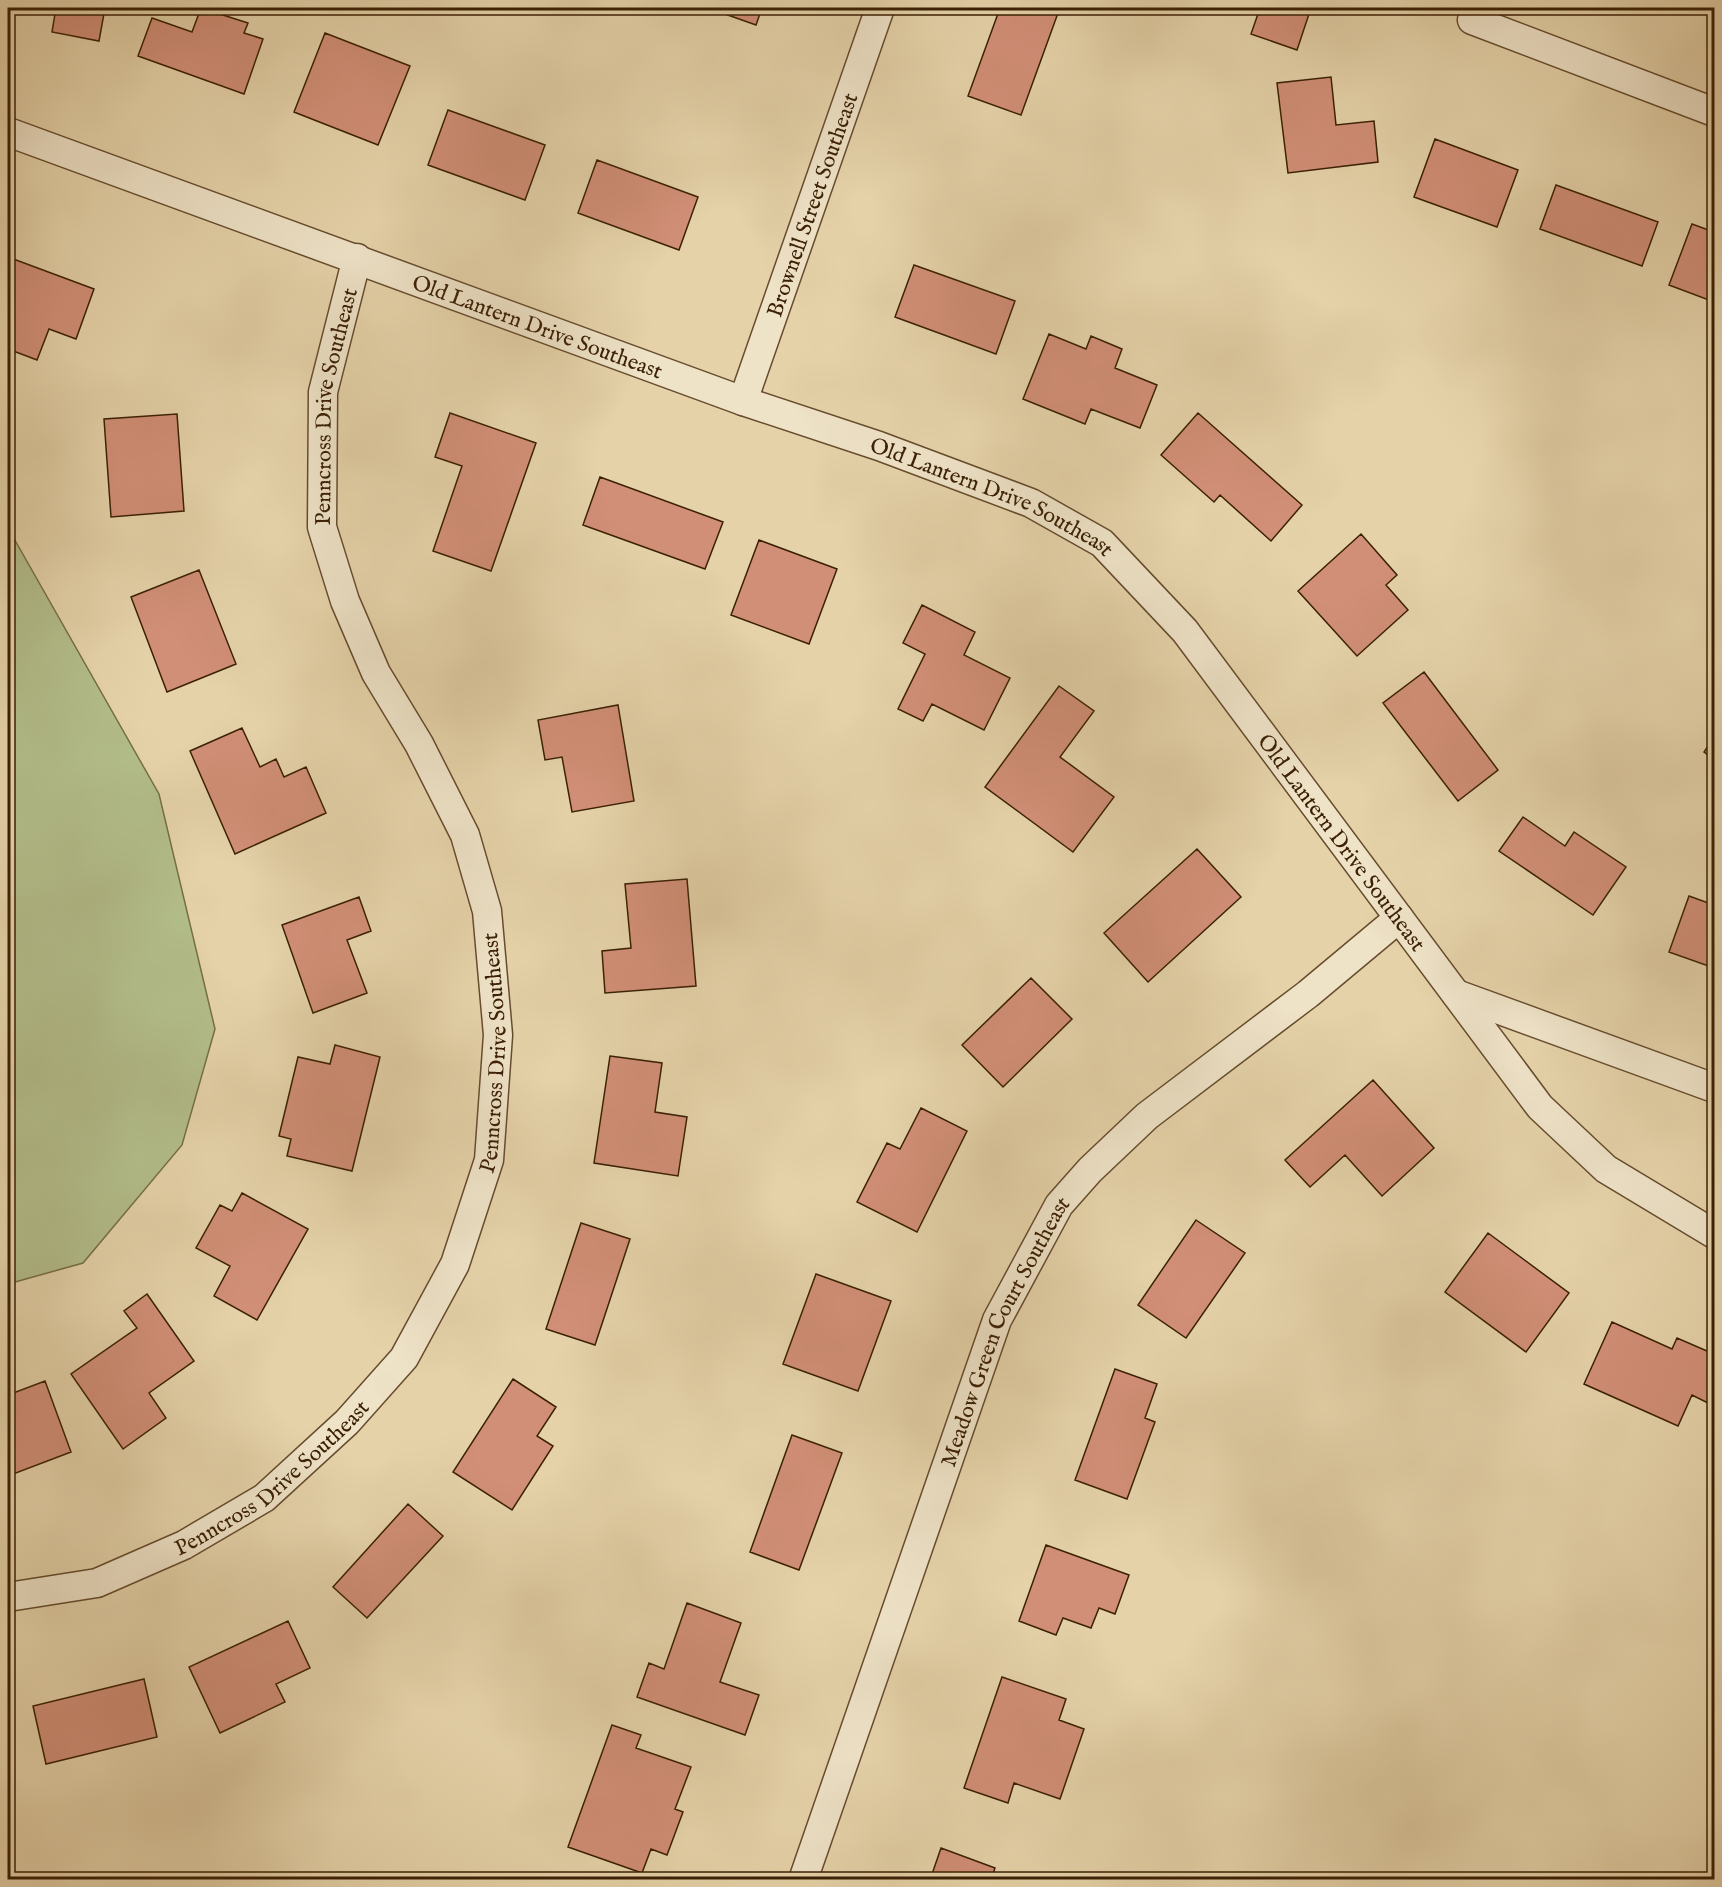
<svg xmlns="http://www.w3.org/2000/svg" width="1722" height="1887" viewBox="0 0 1722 1887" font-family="'IM FELL English',serif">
  <rect width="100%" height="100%" fill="#e5d2a9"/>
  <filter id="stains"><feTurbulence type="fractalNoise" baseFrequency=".00333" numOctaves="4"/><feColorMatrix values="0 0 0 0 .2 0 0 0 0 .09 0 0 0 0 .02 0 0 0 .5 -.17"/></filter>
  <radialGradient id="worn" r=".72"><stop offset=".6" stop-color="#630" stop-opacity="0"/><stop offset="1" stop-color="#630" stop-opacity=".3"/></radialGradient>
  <path fill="#b2bd8a" stroke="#766e47" stroke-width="1.5" d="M8 528 159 794 215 1029 182 1145 83 1263 8 1284Z"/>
  <path fill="#d18f77" stroke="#3b2004" stroke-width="1.5" d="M56 8H105L99 41 52 32Z
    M201 8 248 23 244 33 263 39 244 94 138 56 152 18 192 32Z
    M708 8H762L756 25Z
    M1000 8H1042L1058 13 1021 115 968 96Z
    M1260 8H1311L1297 50 1251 34Z
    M325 33 410 66 378 145 294 112Z
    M1331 77 1336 125 1374 121 1378 162 1288 173 1277 83Z
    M448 110 545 145 525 200 428 165Z
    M1435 139 1518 170 1497 227 1414 197Z
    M597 160 698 197 679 250 578 213Z
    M1556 185 1658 222 1642 266 1540 229Z
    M1692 224 1714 232V302L1669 285Z
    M8 257 94 289 76 339 49 329 37 360 8 349Z
    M914 265 1015 301 996 354 895 317Z
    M1049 334 1086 349 1091 336 1122 349 1115 368 1157 385 1140 428 1091 409 1085 424 1023 399Z
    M450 413 536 443 491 571 433 551 462 466 435 457Z
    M1198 413 1302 505 1271 541 1220 495 1214 502 1161 455Z
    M177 414 184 511 111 517 104 419Z
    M600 477 723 522 705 569 583 525Z
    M1361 534 1397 575 1386 585 1408 610 1357 656 1298 591Z
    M759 540 837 569 809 644 731 615Z
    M199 570 236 664 167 692 131 597Z
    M922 605 975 632 964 655 1010 678 984 730 932 704 923 721 898 709 925 654 903 643Z
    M1424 672 1498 770 1458 801 1383 703Z
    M1059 686 1094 711 1060 757 1114 797 1073 852 985 787Z
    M618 705 634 801 572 812 562 757 545 760 538 720Z
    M242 728 260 767 276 759 284 777 306 767 326 813 235 854 190 751Z
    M1714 737V759L1704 752Z
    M1523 817 1565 846 1574 832 1626 867 1593 915 1499 851Z
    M1197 849 1241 897 1148 982 1104 933Z
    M687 879 696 986 605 993 602 951 631 948 625 884Z
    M1689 896 1714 905V968L1669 952Z
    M359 897 371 931 347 940 367 993 313 1013 282 925Z
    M1031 978 1072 1019 1003 1087 962 1045Z
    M335 1045 380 1057 352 1171 287 1156 291 1139 279 1136 298 1057 330 1064Z
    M610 1056 662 1063 655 1112 687 1117 678 1176 594 1163Z
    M1373 1080 1434 1148 1382 1196 1345 1155 1310 1187 1285 1160Z
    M921 1108 967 1131 917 1232 857 1202 887 1143 900 1149Z
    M242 1193 308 1229 257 1320 214 1296 230 1266 196 1248 220 1205 232 1211Z
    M1196 1220 1245 1253 1186 1338 1138 1305Z
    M581 1223 630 1239 595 1345 546 1329Z
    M1488 1233 1569 1293 1526 1352 1445 1292Z
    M816 1274 891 1301 858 1391 783 1364Z
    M147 1294 194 1361 149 1393 166 1418 123 1449 71 1374 137 1328 124 1311Z
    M1612 1322 1672 1349 1677 1338 1714 1354V1406L1692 1395 1678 1426 1584 1384Z
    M1115 1369 1157 1384 1145 1418 1155 1422 1127 1499 1075 1480Z
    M513 1379 556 1407 537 1436 553 1446 512 1510 453 1472Z
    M45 1381 71 1452 8 1476V1395Z
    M792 1435 842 1453 799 1570 750 1552Z
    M408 1504 443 1536 367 1618 333 1587Z
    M1046 1545 1129 1575 1115 1614 1099 1608 1091 1628 1063 1618 1056 1635 1019 1621Z
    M687 1603 741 1623 720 1682 759 1695 745 1735 637 1697 649 1663 664 1669Z
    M288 1621 310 1668 276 1684 285 1702 220 1733 189 1667Z
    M1002 1677 1066 1699 1059 1720 1084 1729 1060 1799 1014 1783 1008 1803 964 1788Z
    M144 1679 157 1737 46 1764 33 1706Z
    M612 1725 641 1735 636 1748 691 1767 675 1809 683 1812 667 1855 651 1849 642 1873 568 1847Z
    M8 1766 13 1797 8 1798Z
    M941 1848 995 1868 991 1880H930Z"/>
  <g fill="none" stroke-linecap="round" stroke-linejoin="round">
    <g stroke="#664c2d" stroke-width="31">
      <g id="street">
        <path d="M1472 20 1714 112"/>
        <path id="s1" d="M8 132 743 401 879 446 1031 503 1102 543 1185 631 1540 1107 1606 1169 1714 1234"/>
        <path id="s2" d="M743 401 880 8"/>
        <path d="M1456 994 1714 1088"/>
        <path id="s3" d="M8 1597 97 1583 184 1545 264 1498 347 1422 404 1358 455 1264 489 1160 498 1035 487 911 465 835 419 744 376 673 345 601 322 527 323 392 357 258"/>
        <path id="s4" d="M803 1880 997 1320 1059 1205 1090 1170 1147 1116 1308 994 1399 918"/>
      </g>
    </g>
    <use href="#street" stroke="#eee2c7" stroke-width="28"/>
  </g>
  <g text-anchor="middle" stroke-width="4.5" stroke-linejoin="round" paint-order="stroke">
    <g font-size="22" fill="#3b2004" stroke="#eee2c7">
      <text dy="8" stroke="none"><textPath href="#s2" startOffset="208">Brownell Street Southeast</textPath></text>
      <text dy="8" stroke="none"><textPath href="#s1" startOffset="564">Old Lantern Drive Southeast</textPath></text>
      <text dy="8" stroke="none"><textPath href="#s3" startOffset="1484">Penncross Drive Southeast</textPath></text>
      <text dy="8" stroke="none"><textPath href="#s1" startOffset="1050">Old Lantern Drive Southeast</textPath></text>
      <text dy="8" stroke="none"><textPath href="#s1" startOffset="1554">Old Lantern Drive Southeast</textPath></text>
      <text dy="8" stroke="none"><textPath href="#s3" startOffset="800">Penncross Drive Southeast</textPath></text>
      <text dy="8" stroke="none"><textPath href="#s4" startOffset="585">Meadow Green Court Southeast</textPath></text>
      <text dy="8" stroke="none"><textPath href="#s3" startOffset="296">Penncross Drive Southeast</textPath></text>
    </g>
  </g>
  <rect width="1722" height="1887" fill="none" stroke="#e5d2a9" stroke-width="30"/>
  <rect x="9" y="9" width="1704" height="1869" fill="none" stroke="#3b2004" stroke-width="3"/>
  <rect x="15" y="15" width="1692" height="1857" fill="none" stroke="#3b2004" stroke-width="1.5"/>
  <rect width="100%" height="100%" filter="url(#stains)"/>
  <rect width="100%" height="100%" fill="url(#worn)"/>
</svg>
